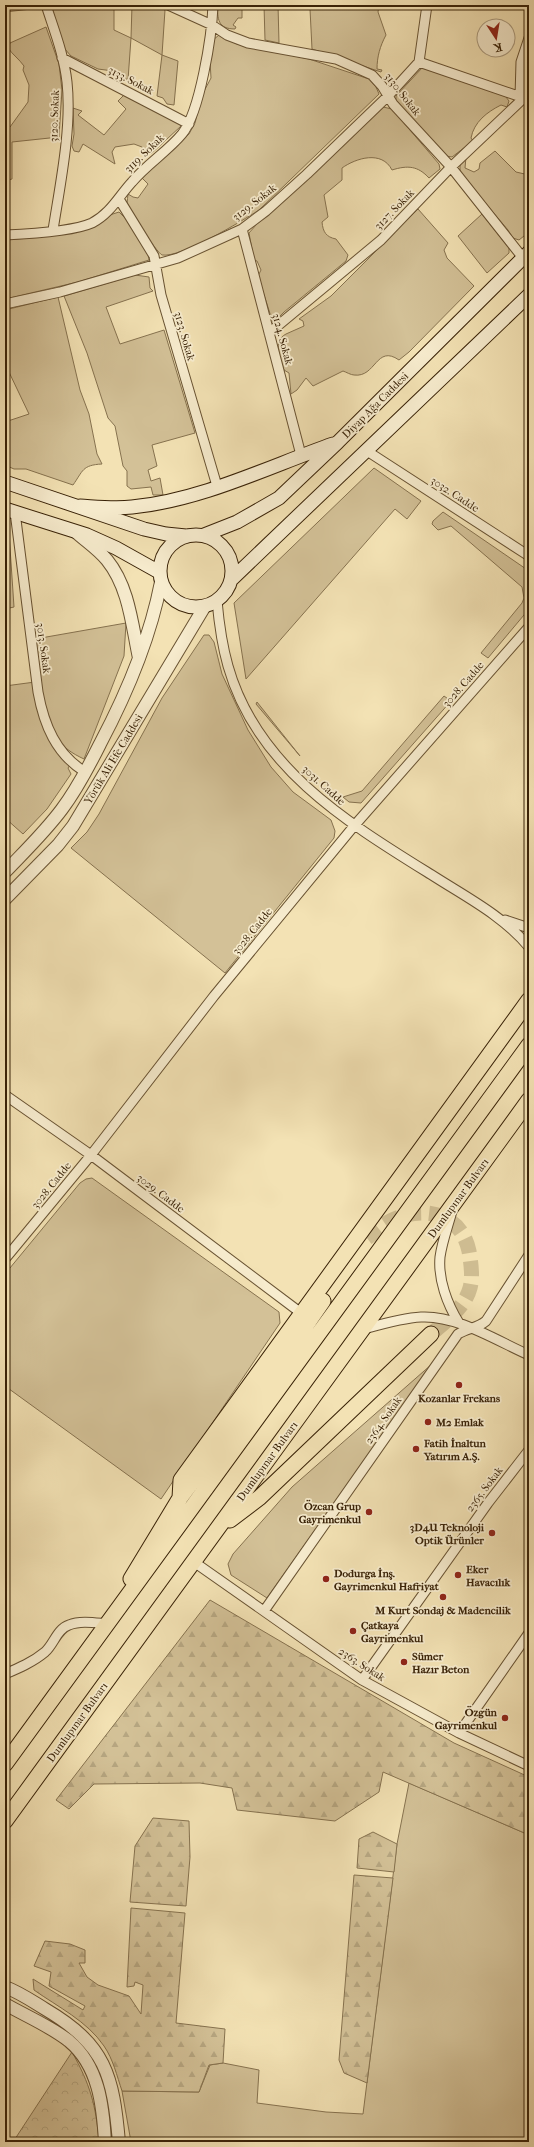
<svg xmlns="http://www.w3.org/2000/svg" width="534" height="2147" viewBox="0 0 534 2147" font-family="'IM FELL French Canon',serif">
  <defs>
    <pattern id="forest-firs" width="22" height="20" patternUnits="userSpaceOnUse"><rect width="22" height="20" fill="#d3c197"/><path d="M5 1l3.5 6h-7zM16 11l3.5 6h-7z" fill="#b6a681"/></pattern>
    <pattern id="park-crowns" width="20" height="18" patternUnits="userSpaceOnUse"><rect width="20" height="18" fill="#d3c197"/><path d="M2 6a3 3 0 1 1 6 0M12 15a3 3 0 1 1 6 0" fill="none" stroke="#b6a681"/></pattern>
  </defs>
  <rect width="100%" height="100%" fill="#f3e2b4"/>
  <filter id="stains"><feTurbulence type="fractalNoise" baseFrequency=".005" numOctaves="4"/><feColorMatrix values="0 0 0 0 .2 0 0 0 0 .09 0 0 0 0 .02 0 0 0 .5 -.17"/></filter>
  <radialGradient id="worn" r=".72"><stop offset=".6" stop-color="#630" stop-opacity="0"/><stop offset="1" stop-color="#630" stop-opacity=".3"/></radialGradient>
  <path fill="#d3c197" stroke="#86724f" d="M5 5H39L40 8 5 12Z
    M50 5H114V30L131 38 132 5H157L165 10 162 55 178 61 174 105 167 104 163 98 157 96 162 55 131 38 128 80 113 71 98 69 71 56 64 48Z
    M218 5H242V18H238L233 25 236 27 235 29C218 29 217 19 218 5Z
    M264 5H278L279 43 265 40Z
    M294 5H379L378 12 386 35C380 46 377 57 377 69L382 70 381 72 312 49 310 9Z
    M46 27 59 64 62 90 59 137 12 142V179L5 181V131L10 127 28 102 29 85 23 70 24 66C19 59 13 55 8 48L10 43Z
    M219 35 237 44 309 59 369 79 376 87 379 94 259 210C242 221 181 258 162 255 156 252 129 210 127 203 127 200 128 197 128 194L133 197 138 198 148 184 140 176 181 142 189 134 195 123 202 95 211 78 210 61 213 40Z
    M422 68 503 93 509 101 507 107 501 105C487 112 474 122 471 138L473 141 452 157 446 156 396 101V96Z
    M125 94 181 124V126L152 153 148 154 142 147 134 144 115 147 112 152 115 164 83 144 79 152 74 151 72 146 74 134 73 108 82 111 78 115 104 135 126 109 118 101Z
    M383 107 392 109 439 164 440 169 429 178C418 166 408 165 392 170 382 150 356 158 342 168V180L324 195 328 217 322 222C323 232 326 237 336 239L348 255 346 261 284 312 273 323 258 276 261 270 257 261 254 260 249 233 256 225 333 155Z
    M495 151 516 172 529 175V232L519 240 513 238 508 230 460 173V164L466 157 465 168 474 172 479 169 480 163Z
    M418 209 448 243 444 250 447 258 474 286 409 352 399 360C376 344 376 378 354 375 351 375 346 372 343 371L313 386 306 378 297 390 291 394 289 373 284 370C281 359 272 341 286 334 292 331 298 329 304 326L303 321 299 319 331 296Z
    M119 212 127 220 148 254 149 260 78 282 5 299V240L41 237Z
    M482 214 509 248V253L487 273 458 236Z
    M135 275 149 277 150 288 153 291 106 307 120 344 164 330 195 433 152 445 157 466 148 470 151 481 160 478 163 495H153L151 487 131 489 127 486V471L123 466 115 426 108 418 87 353 64 296Z
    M58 297 80 390 89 414 97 454 102 464C82 465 83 471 73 485L26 469H14L5 465V422L29 414 8 370 5 371V310Z
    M374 468 421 501 407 519 395 509 246 679 234 603Z
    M443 512 529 571V609L488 658 481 653 522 603 524 598 522 587 451 526 438 530 432 524 433 521Z
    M9 533 14 607 5 609V534Z
    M126 623 124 656 84 759C73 754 62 747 55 736 40 708 40 670 35 639Z
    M204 635H209L214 642 222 674 248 730 271 767 293 792 331 820 335 831 334 838 225 973 71 848 87 832 99 814 162 698Z
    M35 682 39 705 70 765 68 768 71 774 47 809 23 834 5 818V686Z
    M444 696 451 701 361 803 349 802 343 797 362 791Z
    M257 702 300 756 256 704Z
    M92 1178 279 1312 280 1323 161 1499 5 1386V1274L80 1183 86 1179Z
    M432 1364 267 1598 231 1575 228 1564 233 1554 292 1487Z
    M409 1783 529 1835V2142H131L122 2091 199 2092 210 2065 223 2063 259 2070 257 2103 326 2112 363 2114 397 1844Z"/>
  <path fill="url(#forest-firs)" stroke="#86724f" d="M210 1600 454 1743 529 1777V1835L383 1772 379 1792 335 1821 237 1810 232 1788 200 1783 94 1784 69 1809 56 1800Z
    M153 1818 189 1821 190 1857 186 1906 130 1902 135 1846Z
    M373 1832 397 1844 394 1872 357 1868 359 1839Z
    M354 1875 393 1878 367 2083 344 2073 339 2060Z
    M131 1908 185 1913 176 2023 225 2029 223 2063 209 2065 199 2092 122 2091C117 2076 113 2059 104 2046 87 2021 58 2007 34 1990L33 1979 83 2010 85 2006 49 1986 51 1972 34 1966 45 1941 70 1944 85 1950V1963H79L87 1977 98 1985 129 1996 141 2014 143 1985 135 1982 134 1986 127 1987Z"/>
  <path fill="url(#park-crowns)" stroke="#86724f" d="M72 2052C90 2084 96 2105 99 2142H13Z"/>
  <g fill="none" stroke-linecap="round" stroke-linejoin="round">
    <path stroke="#cebc91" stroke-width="15" stroke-dasharray="15 8" stroke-linecap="butt" d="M367 1238C375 1232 383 1224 392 1220 424 1205 461 1213 469 1251 471 1263 473 1277 470 1288 465 1307 445 1322 431 1334"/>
    <g stroke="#685232" stroke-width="11">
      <path id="minor" d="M46 5C54 30 64 55 67 82 72 128 60 185 53 230
        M168 5 212 25 227 35 248 43 336 59 372 75 382 86 393 104 451 167 523 258
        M62 58 189 124
        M419 62 524 98
        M520 97 521 62 529 38
        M119 199 154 256 161 295 217 486
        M242 229 301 455
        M5 235C27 234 72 232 92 223 110 214 119 196 132 182 147 164 168 151 182 134 200 112 212 35 213 5
        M5 304 60 292 178 258 242 229 266 211 307 174 388 96 419 62 427 5
        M269 333 381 240 451 167 529 93
        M367 451 529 556
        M15 512 38 692C44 725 56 754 85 772
        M217 601C219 623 222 645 228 666 257 769 350 824 435 877 468 898 503 916 529 947
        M505 920 529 928
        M5 1095 91 1155 301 1313
        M452 1211C448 1226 442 1242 440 1257 438 1279 447 1304 459 1323
        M5 1259 91 1155 214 996 354 826 529 627
        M364 1329C382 1324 402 1318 421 1317 457 1315 497 1341 529 1355
        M194 1562 362 1680 459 1733 529 1766
        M264 1611 458 1334C468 1328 478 1328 486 1321L529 1255
        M5 1674C19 1668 33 1662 45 1652 54 1644 57 1629 69 1625 81 1620 96 1623 109 1624
        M362 1680 488 1503 529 1450
        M459 1733 529 1633"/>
    </g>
    <g stroke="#685232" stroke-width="14">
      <path id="tertiary" d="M77 533C87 542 98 549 107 560 129 587 132 625 139 658
        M5 872C24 852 45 832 62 809 77 789 89 766 100 744 127 693 150 639 161 582
        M5 899 58 845 73 826 205 606
        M5 1987C19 1992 32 2001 45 2009 106 2045 113 2075 119 2142
        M5 2004C26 2016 50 2026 69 2041 99 2066 103 2106 105 2142"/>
    </g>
    <g stroke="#392207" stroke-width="15">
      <path id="secondary" d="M5 482 144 529 166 534 186 536
        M80 506C97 507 115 509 132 507 202 500 268 467 333 444
        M5 509 87 535 116 548 159 572
        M160 571a36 36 0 1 1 72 0a36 36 0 1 1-72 0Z
        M204 535 237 522 279 498 338 442 529 252
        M232 579 529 295"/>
    </g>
    <g stroke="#392207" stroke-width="17">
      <path id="trunk" d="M180 1498 181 1480 529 1000
        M230 1520 259 1498 431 1334
        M131 1579 180 1498 273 1373 323 1301
        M5 1764 529 1045
        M5 1821 529 1100"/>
    </g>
    <use href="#minor" stroke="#f7ecce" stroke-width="9"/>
    <use href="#tertiary" stroke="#f7ecce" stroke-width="12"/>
    <use href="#secondary" stroke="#f7ecce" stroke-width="13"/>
    <use href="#trunk" stroke="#f3e2b4" stroke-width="15"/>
  </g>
  <g fill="#8f2418" stroke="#f7ecce" stroke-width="1.5">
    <circle cx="459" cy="1385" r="4"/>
    <circle cx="428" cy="1422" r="4"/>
    <circle cx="416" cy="1449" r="4"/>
    <circle cx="369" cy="1512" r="4"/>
    <circle cx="492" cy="1533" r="4"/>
    <circle cx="458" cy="1575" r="4"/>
    <circle cx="326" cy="1579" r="4"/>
    <circle cx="443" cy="1597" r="4"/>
    <circle cx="353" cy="1631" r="4"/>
    <circle cx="404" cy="1662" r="4"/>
    <circle cx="505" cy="1718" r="4"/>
  </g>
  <g text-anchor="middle" stroke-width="3.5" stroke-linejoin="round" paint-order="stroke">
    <g font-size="11" fill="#392207" stroke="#f7ecce">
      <text transform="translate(131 80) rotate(27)" y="4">3133. Sokak</text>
      <text transform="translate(403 94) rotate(52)" y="4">3130. Sokak</text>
      <text transform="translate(54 116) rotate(-88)" y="4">3120. Sokak</text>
      <text transform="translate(144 153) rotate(-44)" y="4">3119. Sokak</text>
      <text transform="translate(254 202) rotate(-38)" y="4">3129. Sokak</text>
      <text transform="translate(394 209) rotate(-46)" y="4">3127. Sokak</text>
      <text transform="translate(185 336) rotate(74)" y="4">3123. Sokak</text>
      <text transform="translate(283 339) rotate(75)" y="4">3124. Sokak</text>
      <text transform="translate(375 405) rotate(-45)" y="4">Diyap Ağa Caddesi</text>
      <text transform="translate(455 494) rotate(33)" y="4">3032. Cadde</text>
      <text transform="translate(44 648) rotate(82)" y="4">3013. Sokak</text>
      <text transform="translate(463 684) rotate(-49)" y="4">3028. Cadde</text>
      <text transform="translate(113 759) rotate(-59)" y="4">Yörük Ali Efe Caddesi</text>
      <text transform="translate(324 785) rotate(42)" y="4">3031. Cadde</text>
      <text transform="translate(252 931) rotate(-51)" y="4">3028. Cadde</text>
      <text transform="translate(51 1185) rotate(-51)" y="4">3028. Cadde</text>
      <text transform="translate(161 1193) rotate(37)" y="4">3029. Cadde</text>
      <text transform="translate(458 1198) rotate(-54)" y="4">Dumlupınar Bulvarı</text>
      <text transform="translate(383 1420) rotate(-55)" y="4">2364. Sokak</text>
      <text transform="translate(267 1461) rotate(-54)" y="4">Dumlupınar Bulvarı</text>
      <text transform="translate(484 1489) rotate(-53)" y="4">2365. Sokak</text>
      <text transform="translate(362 1664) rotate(33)" y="4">2363. Sokak</text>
      <text transform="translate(77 1722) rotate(-54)" y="4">Dumlupınar Bulvarı</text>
    </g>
    <g font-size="11" font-weight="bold" fill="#392207" stroke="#f7ecce" text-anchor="start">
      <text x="459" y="1402" text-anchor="middle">Kozanlar Frekans</text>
      <text x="436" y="1426">M2 Emlak</text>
      <text x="424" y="1447">Fatih İnaltun<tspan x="424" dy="13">Yatırım A.Ş.</tspan></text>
      <text x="361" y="1510" text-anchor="end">Özcan Grup<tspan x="361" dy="13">Gayrimenkul</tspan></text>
      <text x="484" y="1531" text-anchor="end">3D4U Teknoloji<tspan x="484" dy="13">Optik Ürünler</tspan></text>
      <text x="466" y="1573">Eker<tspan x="466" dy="13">Havacılık</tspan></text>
      <text x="334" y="1577">Dodurga İnş.<tspan x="334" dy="13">Gayrimenkul Hafriyat</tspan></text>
      <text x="443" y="1614" text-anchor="middle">M Kurt Sondaj &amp; Madencilik</text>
      <text x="361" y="1629">Çatkaya<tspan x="361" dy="13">Gayrimenkul</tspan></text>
      <text x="412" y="1660">Sümer<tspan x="412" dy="13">Hazır Beton</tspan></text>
      <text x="497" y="1716" text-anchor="end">Özgün<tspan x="497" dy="13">Gayrimenkul</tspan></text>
    </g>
  </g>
  <rect width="534" height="2147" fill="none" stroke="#f3e2b4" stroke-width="20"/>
  <rect x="6" y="6" width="522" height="2135" fill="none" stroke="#392207" stroke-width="2"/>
  <rect x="10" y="10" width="514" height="2127" fill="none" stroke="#392207"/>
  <g transform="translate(496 38) rotate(168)"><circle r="19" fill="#f7ecce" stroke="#ab9b7e"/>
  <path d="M0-3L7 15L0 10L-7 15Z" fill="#8f2418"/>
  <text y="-6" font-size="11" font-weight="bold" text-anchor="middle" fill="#392207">K</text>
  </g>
  <rect width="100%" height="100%" filter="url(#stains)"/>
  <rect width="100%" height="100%" fill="url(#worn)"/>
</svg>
